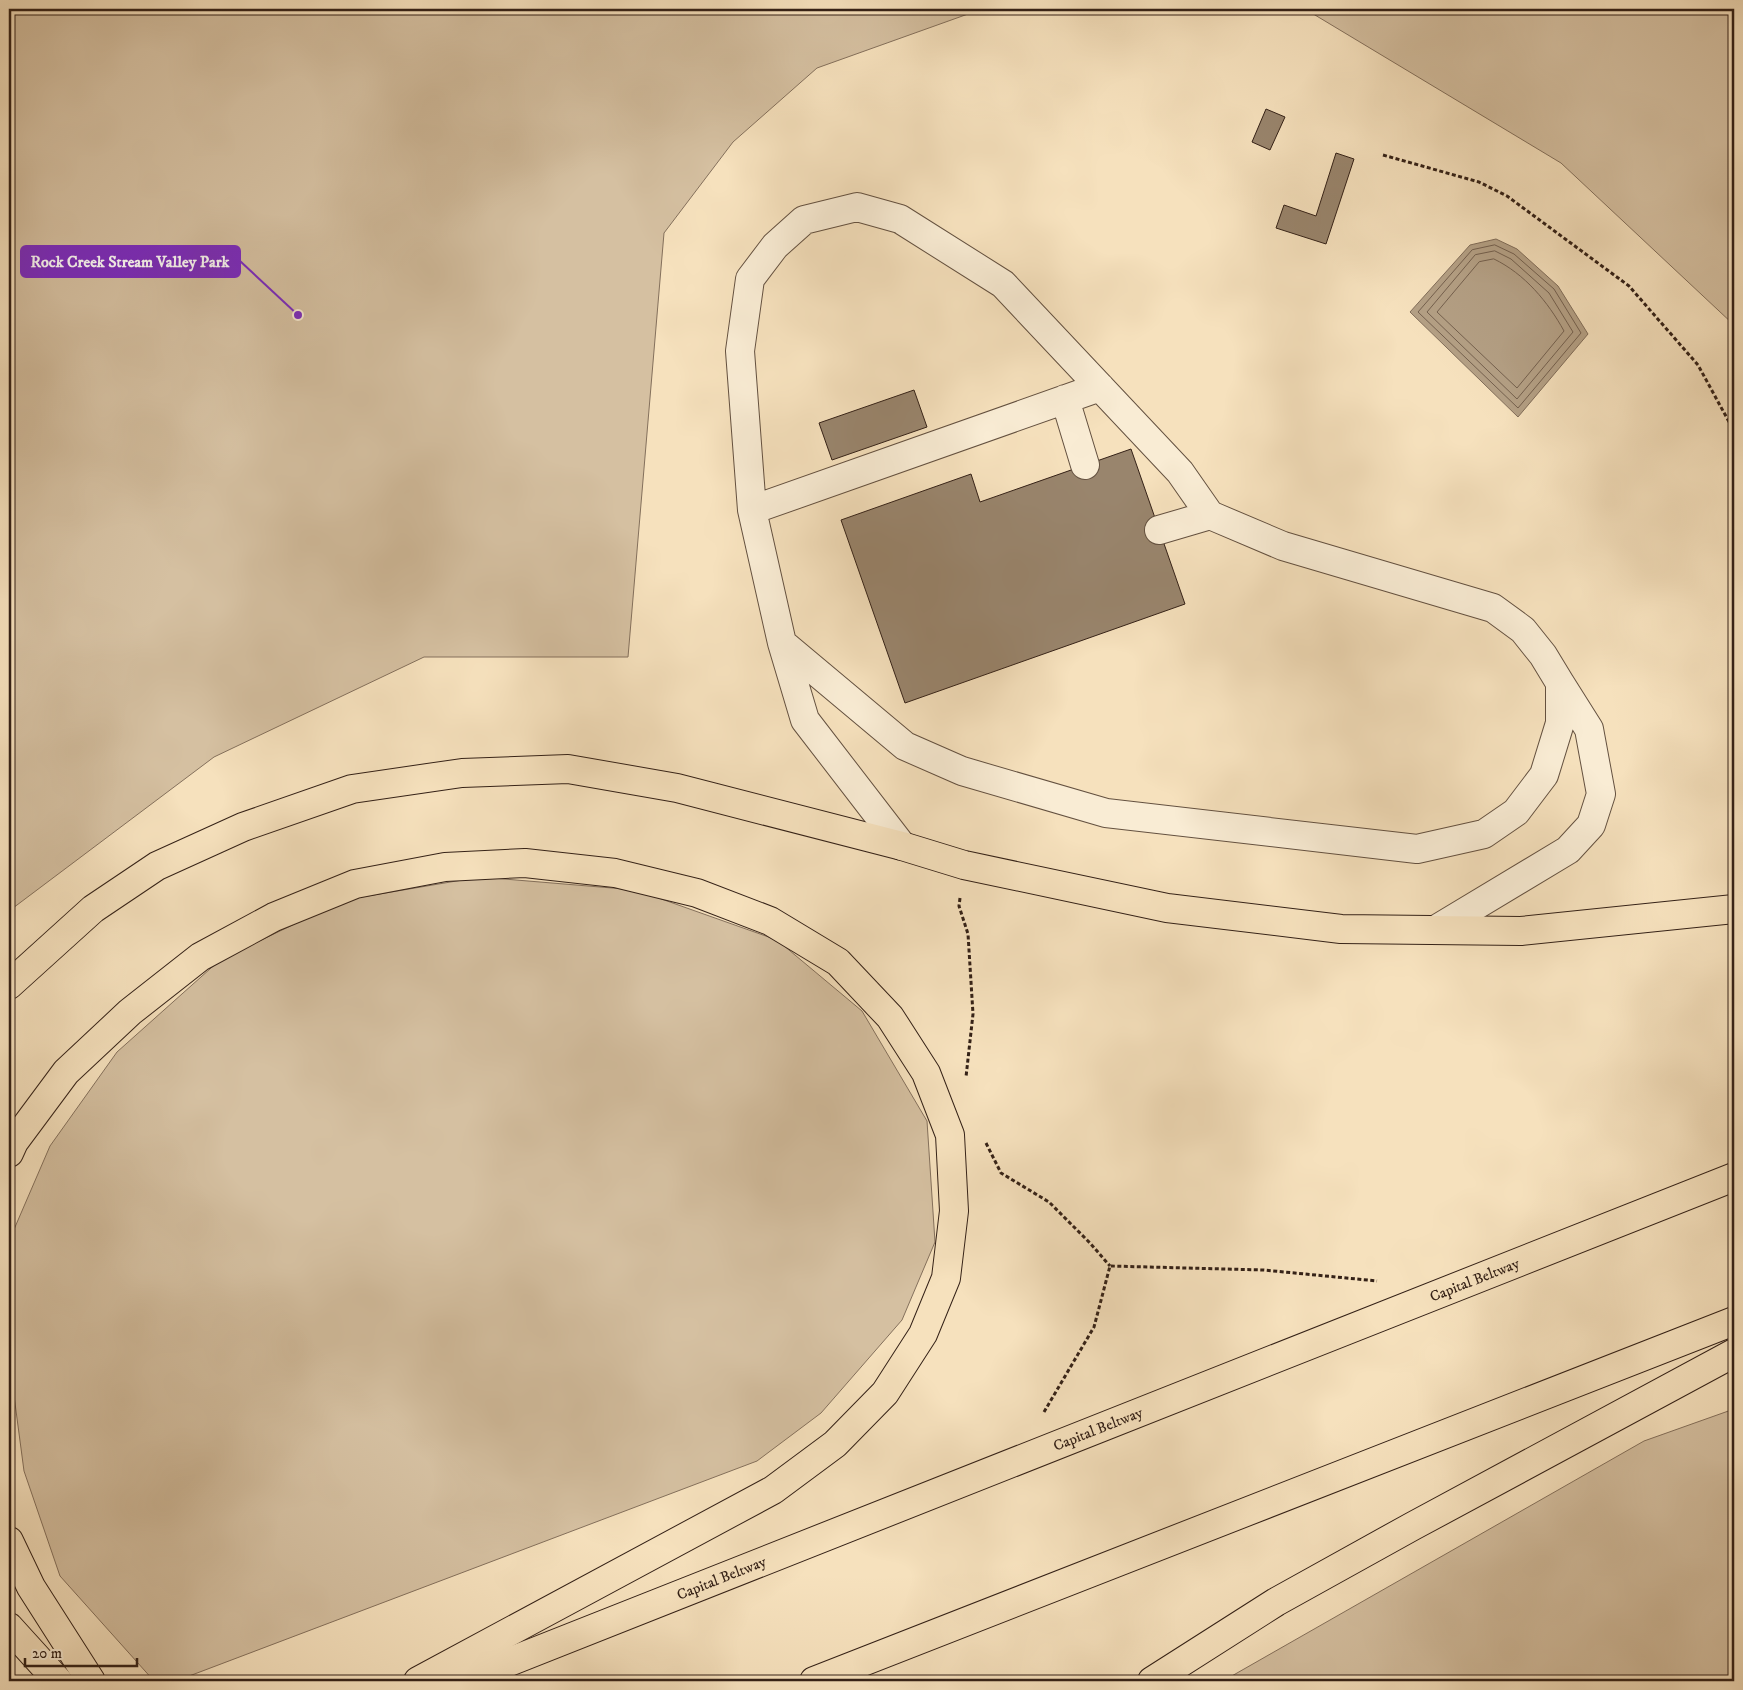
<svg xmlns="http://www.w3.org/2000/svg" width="1743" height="1690" viewBox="0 0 1743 1690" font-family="'IM FELL DW Pica',serif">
  <rect width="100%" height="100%" fill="#f6e1bd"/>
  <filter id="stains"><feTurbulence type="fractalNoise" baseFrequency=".004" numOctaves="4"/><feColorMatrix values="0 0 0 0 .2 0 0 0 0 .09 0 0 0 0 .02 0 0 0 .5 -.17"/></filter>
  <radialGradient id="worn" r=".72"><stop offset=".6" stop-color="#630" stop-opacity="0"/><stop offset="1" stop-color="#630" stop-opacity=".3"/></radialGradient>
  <path fill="#d5c0a1" stroke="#84705c" d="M9 9H982L817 68 733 142 664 233 628 657H424L214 757 9 911Z
    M1305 9H1734V325L1561 163Z
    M480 877 636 890 777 940 862 1011 927 1121 935 1242 902 1320 821 1413 757 1461 176 1681H154L60 1576 24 1471 9 1358V1241L50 1146 117 1052 220 960 344 900Z
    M1734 1409V1681H1223L1644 1441Z"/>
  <path fill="#b4a085" stroke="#816d59" d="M1496 239 1517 249 1558 286 1588 334 1518 417 1410 312 1470 245Z"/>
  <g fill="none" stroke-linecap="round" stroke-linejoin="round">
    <path stroke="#74604e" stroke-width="1" d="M1495 245 1514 254 1554 289 1581 333 1518 408 1418 312 1472 250Z
      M1495 251 1511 259 1549 293 1573 332 1517 399 1427 312 1475 255Z
      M1494 259C1525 274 1548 302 1564 331L1517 388 1437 312 1479 262Z"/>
  </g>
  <path fill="#99856d" stroke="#342117" d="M1266 109 1285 117 1270 150 1252 142Z
    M1336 153 1354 159 1326 244 1276 228 1284 205 1316 216Z
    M914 390 927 427 832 460 819 423Z
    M1131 449 1185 604 905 703 841 520 971 474 980 502Z"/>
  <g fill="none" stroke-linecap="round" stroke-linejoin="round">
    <g stroke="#645140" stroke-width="30">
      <path id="minor" d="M1065 399 1085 465
        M752 510 740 351 750 279 775 246 804 220 857 207 900 219 1003 284 1180 472 1210 515 1283 546 1493 608 1523 630 1543 655 1560 683V723L1544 775 1516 812 1484 834 1417 849 1106 813 962 771 905 746 782 643 752 510 1100 387
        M1159 530 1210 515
        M782 643 805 720 902 846
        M1435 930 1568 850 1591 825 1601 794 1589 729 1560 683"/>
    </g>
    <g stroke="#342117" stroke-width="30">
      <path id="major" d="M9 1627 58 1681"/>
    </g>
    <g stroke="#342117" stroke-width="30">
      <g id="highway">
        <path d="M9 985 93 909 157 866 243 827 352 789 462 773 568 769 677 788 902 846 964 865 1167 908 1341 929 1521 931 1734 909"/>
        <path d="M9 1153 14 1142 66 1072 130 1012 200 957 274 917 355 884 445 867 525 863 615 873 697 893 770 921 838 962 890 1017 926 1073 950 1135 954 1211 946 1278 923 1334 885 1393 835 1444 773 1490 418 1681"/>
        <path d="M9 1541 31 1587 91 1681"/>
        <path id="s1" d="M461 1681 1734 1177"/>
        <path d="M814 1681 1734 1321"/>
        <path d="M1152 1681 1276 1602 1413 1526 1734 1353"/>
      </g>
    </g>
    <path stroke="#342117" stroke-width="3" stroke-dasharray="4 2.5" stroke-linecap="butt" d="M1383 155 1479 182 1507 196 1629 286 1698 365 1734 431
      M960 898 959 906 968 934 973 1014 966 1077
      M986 1143 1001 1173 1049 1202 1090 1243 1110 1266
      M1044 1412 1094 1327 1110 1266 1264 1270 1377 1281"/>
    <use href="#minor" stroke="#f9ecd4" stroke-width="28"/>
    <use href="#major" stroke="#f6e1bd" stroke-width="28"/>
    <use href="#highway" stroke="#f6e1bd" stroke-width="28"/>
  </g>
  <g text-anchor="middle" stroke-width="4" stroke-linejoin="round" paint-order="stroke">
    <g font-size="15" fill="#342117" stroke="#f9ecd4">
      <text dy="5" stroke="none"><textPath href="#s1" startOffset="1090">Capital Beltway</textPath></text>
      <text dy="5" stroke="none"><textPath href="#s1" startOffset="685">Capital Beltway</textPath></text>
      <text dy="5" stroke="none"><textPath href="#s1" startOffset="280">Capital Beltway</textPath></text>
    </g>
  </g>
  <path fill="none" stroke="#7b2cbf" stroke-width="2" d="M298 315L240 261"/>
  <circle fill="#7b2cbf" stroke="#f9ecd4" stroke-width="2" cx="298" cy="315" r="5"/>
  <rect fill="#7b2cbf" stroke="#7b2cbf" stroke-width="2" x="21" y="246" width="219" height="31" rx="5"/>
  <g font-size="16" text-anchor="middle" font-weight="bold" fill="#fff">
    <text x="130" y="267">Rock Creek Stream Valley Park</text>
  </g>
  <rect width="1743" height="1690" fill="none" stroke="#f6e1bd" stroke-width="30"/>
  <rect x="10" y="10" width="1723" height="1670" fill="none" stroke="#342117" stroke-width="2.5"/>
  <rect x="15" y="15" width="1713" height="1660" fill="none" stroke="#342117"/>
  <path d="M25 1658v8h112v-8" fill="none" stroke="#342117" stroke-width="2.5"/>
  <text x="32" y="1658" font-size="15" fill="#342117" stroke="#f9ecd4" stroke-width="4" paint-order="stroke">20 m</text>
  <rect width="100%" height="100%" filter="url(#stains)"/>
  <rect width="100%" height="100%" fill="url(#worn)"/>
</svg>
